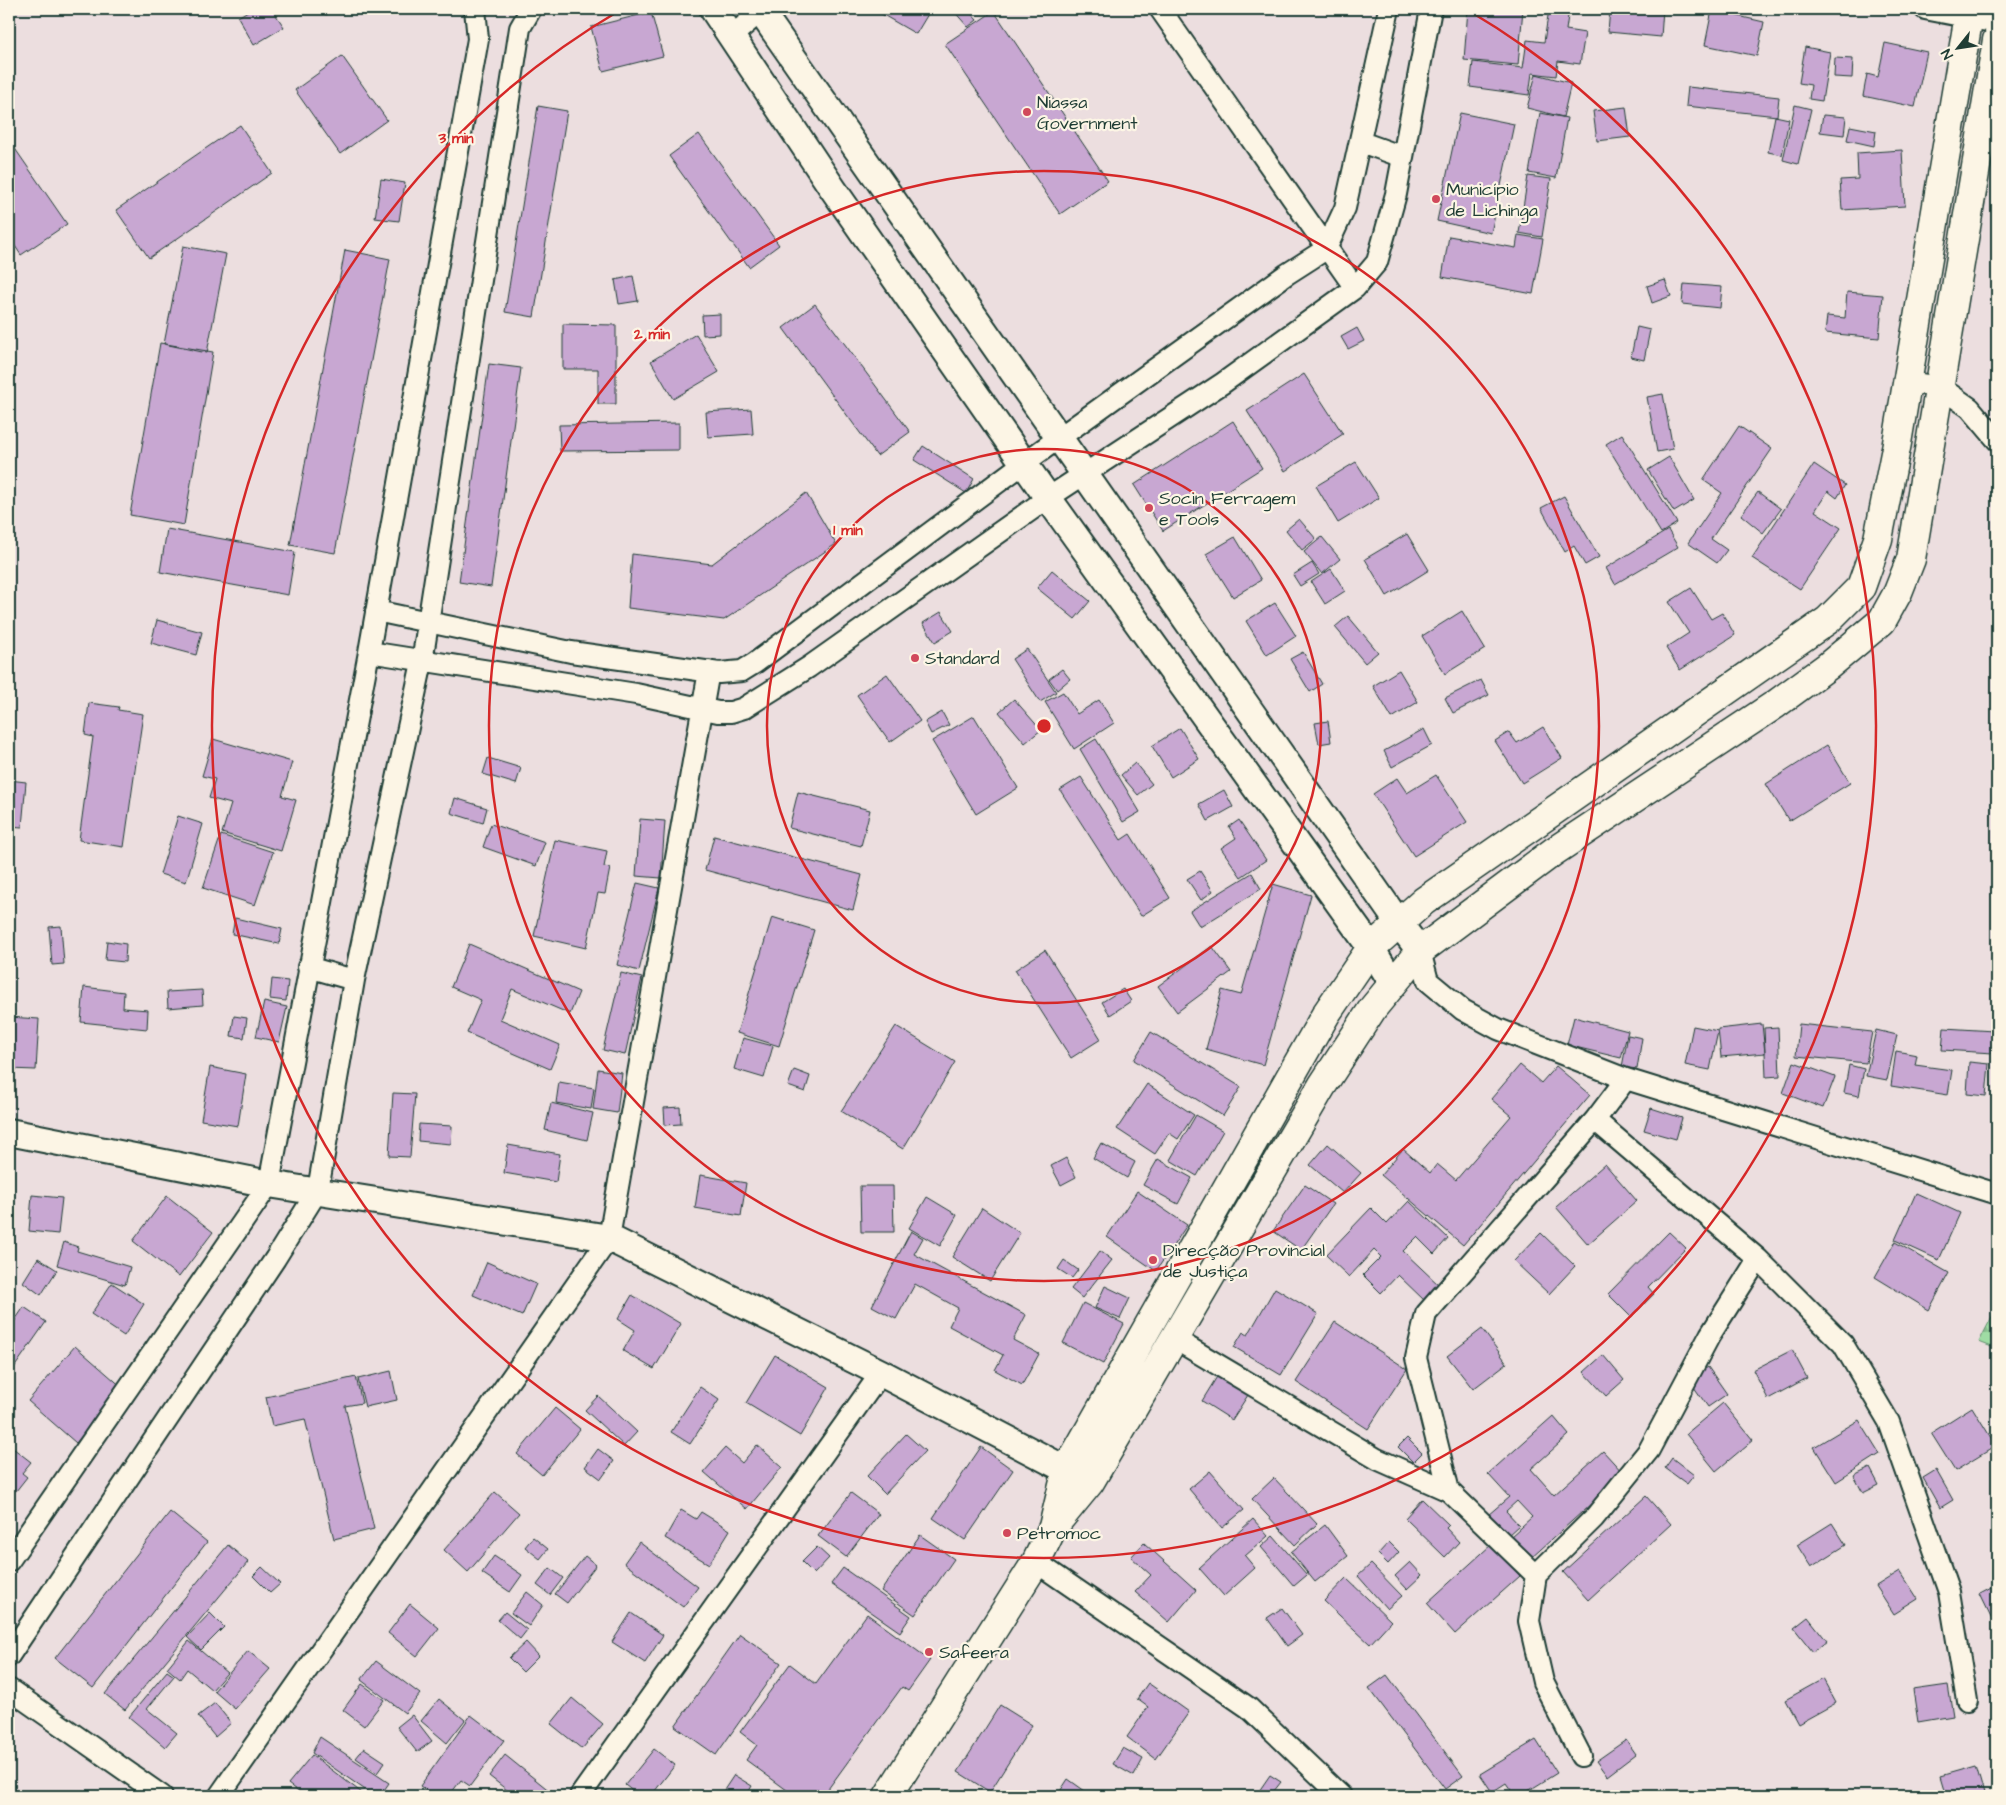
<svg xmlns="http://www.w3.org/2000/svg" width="2006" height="1805" viewBox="0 0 2006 1805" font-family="'Architects Daughter',sans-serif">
  <defs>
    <pattern id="forest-firs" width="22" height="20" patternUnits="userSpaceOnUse" patternTransform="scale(1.25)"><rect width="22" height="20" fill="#9fdca4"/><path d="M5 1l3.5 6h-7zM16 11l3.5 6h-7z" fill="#88be8e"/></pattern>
  </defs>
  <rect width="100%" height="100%" fill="#ecdedf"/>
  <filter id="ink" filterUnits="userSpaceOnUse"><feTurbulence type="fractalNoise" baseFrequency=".02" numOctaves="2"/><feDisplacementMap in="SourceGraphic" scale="10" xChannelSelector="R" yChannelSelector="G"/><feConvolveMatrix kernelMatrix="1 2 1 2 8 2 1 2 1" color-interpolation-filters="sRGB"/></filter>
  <g filter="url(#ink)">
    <path fill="url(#forest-firs)" stroke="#5f8c6c" d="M1997 1307V1349L1979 1342Z"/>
    <path fill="#c8a7d2" stroke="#1f3d34" d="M251 9H272L284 27 254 45 238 17Z
      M320 9H333L326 15Z
      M880 9H931L916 34 878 12Z
      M952 9H967L977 20 968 27Z
      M1468 9H1523L1518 65 1464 60Z
      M1549 9H1569L1566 30 1585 33 1580 64 1558 61 1556 76 1532 73 1529 95 1470 87 1473 62 1523 68 1527 40 1544 42Z
      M1610 9H1663L1661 37 1608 32Z
      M1712 10 1764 22 1757 56 1705 45Z
      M994 11 1108 181 1060 214 945 44Z
      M651 12 663 56 603 71 591 27Z
      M1885 43 1927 52 1915 107 1863 96 1867 74 1878 77Z
      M1805 47 1830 52 1822 101 1809 99 1811 85 1799 83Z
      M342 56 387 120 340 154 295 90Z
      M1835 58 1853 59 1852 78 1834 77Z
      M1536 74 1571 83 1563 117 1527 108Z
      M1688 87 1779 97 1777 116 1686 106Z
      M1795 105 1811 109 1798 164 1783 160Z
      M538 106 567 111 534 317 505 312Z
      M1626 107 1630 137 1597 141 1593 111Z
      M1460 113 1514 124 1491 233 1437 221Z
      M1540 113 1567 118 1556 178 1529 173Z
      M1823 115 1846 117 1844 135 1820 132Z
      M1775 116 1789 119 1782 155 1768 152Z
      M240 125 272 173 149 258 116 210Z
      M1850 126 1876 131 1874 146 1847 140Z
      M699 134 779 245 749 267 669 156Z
      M9 140 67 224 21 255 9 237Z
      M1902 150 1905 206 1842 210 1840 180 1858 179 1857 153Z
      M1528 176 1551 179 1542 237 1519 233Z
      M381 179 405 183 399 221 375 218Z
      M1518 235 1543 239 1533 294 1442 277 1449 236 1516 248Z
      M183 246 226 254 207 353 164 344Z
      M345 250 390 259 335 553 290 545Z
      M633 276 638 301 619 304 615 280Z
      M1665 280 1671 296 1652 303 1647 286Z
      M1684 284 1722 287 1720 308 1682 304Z
      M1847 292 1883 295 1879 338 1825 333 1827 316 1845 318Z
      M815 304 910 432 877 456 783 328Z
      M720 314V334L703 335 702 315Z
      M563 324 616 325V404H598V369H563Z
      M1637 327 1650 330 1644 360 1631 357Z
      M1357 328 1364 341 1348 349 1341 337Z
      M696 334 719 372 673 399 651 361Z
      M160 343 213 352 184 525 130 515Z
      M489 364 521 368 491 587 459 582Z
      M1304 374 1343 434 1285 471 1247 411Z
      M1663 394 1673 449 1657 452 1647 397Z
      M751 409 753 434 708 437 706 412Z
      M1233 421 1262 468 1163 531 1134 485Z
      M679 423V450L560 451 559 425Z
      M1739 426 1772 449 1711 539 1727 550 1717 563 1688 543 1722 493 1703 480Z
      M1622 434 1677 523 1661 533 1606 444Z
      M923 446 974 479 966 493 914 460Z
      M1669 457 1694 500 1674 512 1648 470Z
      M1356 462 1379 498 1338 523 1316 486Z
      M1814 464 1845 485 1837 498 1828 491 1815 511 1841 528 1800 589 1752 558Z
      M1758 492 1781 509 1763 533 1741 515Z
      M806 493 836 544 724 620 628 608 632 554 712 564Z
      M1564 496 1599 557 1585 565 1574 546 1565 552 1541 508Z
      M1299 519 1316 539 1302 550 1286 530Z
      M167 529 295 552 288 595 160 572Z
      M1668 530 1678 547 1615 584 1606 568Z
      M1407 534 1429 570 1387 596 1365 559Z
      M1235 537 1261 580 1233 597 1206 554Z
      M1322 537 1340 559 1322 574 1304 552Z
      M1312 563 1319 574 1300 586 1293 575Z
      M1331 569 1345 591 1325 604 1311 582Z
      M1052 570 1090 601 1075 619 1037 588Z
      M1691 588 1711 619 1722 613 1735 635 1680 670 1666 648 1689 633 1669 602Z
      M1275 603 1296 636 1267 655 1246 621Z
      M1462 611 1485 649 1445 674 1422 636Z
      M941 612 953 631 935 642 923 623Z
      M1348 616 1378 652 1365 663 1335 627Z
      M157 620 202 632 196 655 151 643Z
      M1027 649 1056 692 1040 702 1012 659Z
      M1303 652 1322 684 1310 692 1290 659Z
      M1062 669 1070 679 1057 690 1049 679Z
      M1399 670 1418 702 1392 718 1373 686Z
      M887 674 920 721 890 742 857 695Z
      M1481 680 1489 695 1453 713 1445 698Z
      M1063 692 1077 714 1099 700 1114 723 1074 749 1045 702Z
      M1014 699 1041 730 1025 743 999 712Z
      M89 703 119 707 118 710 143 714 124 847 79 840 93 737 85 735Z
      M942 712 949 725 931 734 925 722Z
      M974 716 1018 788 976 814 932 741Z
      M1328 721 1331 742 1319 744 1315 723Z
      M1543 727 1562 758 1522 783 1495 741 1509 732 1517 743Z
      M1180 728 1199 759 1171 777 1152 746Z
      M1424 729 1432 745 1392 767 1384 751Z
      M213 739 292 762 282 796 296 800 281 851 222 833 231 804 209 798 215 779 202 776Z
      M1096 739 1140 812 1123 822 1080 749Z
      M1827 745 1850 783 1789 821 1766 784Z
      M488 758 521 768 516 784 483 774Z
      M1135 763 1152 784 1138 795 1121 775Z
      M1436 775 1467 822 1414 856 1373 794 1397 778 1407 793Z
      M1081 777 1121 840 1130 834 1170 898 1141 916 1060 790Z
      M9 780 26 782 22 827 9 826Z
      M1224 790 1233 807 1208 821 1199 804Z
      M798 792 870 810 861 846 789 828Z
      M455 798 487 808 483 823 451 813Z
      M178 816 203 824 186 882 160 874Z
      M640 819 665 821 661 878 636 876Z
      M1239 820 1266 860 1241 877 1221 848 1236 838 1229 827Z
      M491 824 545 842 536 866 483 847Z
      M221 835 273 852 255 905 203 888Z
      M714 836 862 875 853 910 705 870Z
      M555 840 607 851 604 867 610 868 605 894 598 893 586 948 534 936Z
      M1200 871 1213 891 1201 900 1187 879Z
      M1252 873 1261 889 1200 927 1190 911Z
      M637 883 659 888 639 971 617 965Z
      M1273 884 1311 895 1263 1065 1206 1049 1222 990 1241 995Z
      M772 917 814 930 779 1046 737 1033Z
      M235 918 282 929 279 944 232 934Z
      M61 926 64 964 52 965 49 927Z
      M107 941 126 944 125 962 105 960Z
      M469 944 579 992 570 1014 512 989 500 1019 560 1045 550 1069 467 1033 481 1000 451 987Z
      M1212 946 1231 972 1177 1012 1158 986Z
      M1045 950 1101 1039 1071 1058 1015 970Z
      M621 973 642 978 625 1055 603 1050Z
      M272 979 288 981 286 1001 270 999Z
      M84 987 124 992 123 1008 148 1010 147 1029 81 1022Z
      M1123 989 1131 1001 1110 1015 1102 1002Z
      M202 990 203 1005 168 1008 167 992Z
      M264 1002 287 1007 279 1042 256 1037Z
      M234 1016 247 1018 244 1038 231 1036Z
      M9 1017 39 1019 36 1070 9 1069Z
      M1574 1017 1628 1031 1621 1058 1567 1045Z
      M1762 1024 1765 1053 1721 1057 1718 1029Z
      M1799 1024 1872 1032 1866 1063 1796 1056Z
      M896 1026 955 1062 903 1149 841 1111Z
      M1693 1026 1718 1031 1710 1070 1685 1065Z
      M1778 1027 1780 1076 1766 1077 1764 1028Z
      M1944 1028 1994 1031 1993 1053 1942 1050Z
      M1876 1030 1897 1035 1887 1080 1866 1076Z
      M1151 1032 1241 1087 1223 1116 1134 1060Z
      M1628 1035 1642 1038 1637 1069 1622 1067Z
      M743 1038 773 1046 764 1078 734 1069Z
      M1896 1051 1917 1055 1915 1065 1952 1070 1948 1095 1891 1086Z
      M1794 1062 1835 1077 1823 1108 1783 1093Z
      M1969 1062 1989 1064 1986 1096 1967 1094Z
      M1520 1065 1541 1083 1556 1066 1590 1095 1463 1245 1381 1175 1403 1149 1430 1173 1437 1164 1456 1180 1511 1116 1491 1099Z
      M1849 1065 1864 1069 1859 1096 1844 1093Z
      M210 1067 246 1074 238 1126 201 1120Z
      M598 1069 622 1073 617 1113 593 1109Z
      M794 1070 810 1076 805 1092 788 1086Z
      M559 1082 594 1088 591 1109 556 1103Z
      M1147 1084 1194 1115 1178 1139 1169 1133 1155 1154 1117 1129Z
      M393 1093 415 1094 410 1157 389 1156Z
      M551 1103 593 1113 587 1140 545 1130Z
      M680 1107 681 1124 665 1125 664 1108Z
      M1651 1108 1682 1118 1676 1139 1644 1130Z
      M1196 1115 1223 1131 1197 1176 1170 1160Z
      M419 1124 452 1126 451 1144 418 1141Z
      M1101 1143 1135 1162 1127 1178 1093 1158Z
      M1328 1144 1361 1173 1343 1193 1310 1165Z
      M508 1145 560 1154 556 1182 504 1173Z
      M1066 1158 1076 1177 1061 1185 1051 1166Z
      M1158 1159 1192 1178 1178 1204 1143 1185Z
      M1605 1164 1637 1201 1588 1244 1556 1207Z
      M700 1175 746 1183 741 1216 695 1208Z
      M1305 1185 1333 1204 1301 1250 1273 1231Z
      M860 1186H893L894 1232H861Z
      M1137 1191 1187 1225 1156 1271 1107 1237Z
      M1916 1193 1960 1213 1939 1260 1895 1240Z
      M32 1195 62 1198 58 1234 29 1231Z
      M167 1196 213 1232 179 1277 133 1241Z
      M927 1197 957 1215 940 1246 909 1228Z
      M1409 1201 1448 1238 1434 1254 1417 1237 1403 1251 1440 1286 1425 1301 1398 1275 1381 1293 1363 1275 1381 1257 1374 1250 1349 1277 1326 1255 1371 1208 1387 1224Z
      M982 1208 1020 1233 990 1281 952 1257Z
      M911 1231 923 1238 914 1254 1026 1315 1013 1340 1039 1354 1022 1385 995 1370 1003 1355 949 1326 958 1308 915 1284 896 1319 872 1306Z
      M1669 1232 1686 1248 1648 1287 1654 1294 1631 1317 1608 1294Z
      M1541 1233 1575 1266 1549 1294 1514 1261Z
      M64 1242 78 1247 77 1251 130 1267 125 1285 57 1265Z
      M1895 1242 1949 1273 1929 1310 1875 1277Z
      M1100 1251 1112 1260 1082 1298 1071 1289Z
      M38 1258 57 1270 41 1295 23 1282Z
      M1064 1260 1078 1270 1072 1278 1058 1269Z
      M487 1262 536 1284 522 1316 473 1295Z
      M112 1283 144 1304 124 1336 91 1314Z
      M1105 1286 1130 1298 1120 1319 1095 1308Z
      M1275 1288 1318 1314 1281 1375 1234 1347 1243 1332 1248 1335Z
      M632 1295 681 1324 654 1369 623 1351 635 1330 618 1319Z
      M1083 1303 1124 1324 1103 1364 1063 1343Z
      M24 1307 46 1322 9 1375V1329Z
      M1335 1322 1407 1369 1368 1429 1296 1382Z
      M1482 1329 1507 1363 1473 1389 1447 1356Z
      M75 1346 123 1388 76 1443 28 1401Z
      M1792 1350 1807 1378 1768 1399 1753 1370Z
      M775 1355 829 1387 800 1436 746 1403Z
      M1603 1355 1624 1380 1606 1396 1584 1372Z
      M1708 1367 1727 1394 1708 1407 1689 1380Z
      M391 1371 397 1400 365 1407 358 1379Z
      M1218 1375 1248 1395 1232 1420 1202 1401Z
      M356 1377 362 1403 345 1406 374 1529 334 1539 305 1419 272 1426 266 1397Z
      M700 1387 719 1400 690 1444 671 1432Z
      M598 1396 637 1432 624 1446 585 1410Z
      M1723 1403 1753 1440 1716 1471 1686 1434Z
      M1972 1407 1996 1446 1955 1471 1931 1433Z
      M555 1408 580 1429 542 1475 517 1454Z
      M1553 1416 1569 1435 1531 1469 1554 1495 1603 1451 1624 1474 1530 1559 1510 1537 1532 1517 1517 1501 1506 1511 1519 1525 1507 1536 1488 1515 1509 1497 1488 1474Z
      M1859 1420 1880 1454 1836 1482 1814 1447Z
      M906 1434 925 1451 885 1494 867 1476Z
      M1407 1438 1422 1453 1413 1462 1398 1447Z
      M9 1445 31 1462 22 1473 27 1477 16 1491 9 1486Z
      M757 1445 782 1467 747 1509 704 1472 725 1448 742 1463Z
      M981 1447 1013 1470 965 1540 933 1518Z
      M598 1449 614 1461 601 1479 585 1467Z
      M1672 1458 1694 1475 1687 1484 1665 1468Z
      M1870 1468 1879 1485 1863 1493 1854 1476Z
      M1936 1470 1953 1500 1940 1508 1923 1478Z
      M1210 1471 1244 1510 1222 1528 1189 1489Z
      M1274 1478 1317 1524 1295 1545 1252 1499Z
      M495 1492 519 1513 468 1572 444 1550Z
      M851 1493 879 1514 846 1557 818 1536Z
      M1646 1496 1671 1524 1588 1600 1563 1572Z
      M1422 1499 1449 1525 1446 1528 1459 1542 1445 1557 1405 1518Z
      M681 1510 696 1519 701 1512 730 1530 709 1564 665 1538Z
      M170 1512 207 1542 93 1688 55 1658Z
      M1253 1519 1268 1536 1245 1556 1255 1568 1224 1596 1199 1568Z
      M1832 1523 1846 1545 1811 1567 1797 1545Z
      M1325 1525 1348 1556 1315 1582 1291 1552Z
      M920 1535 954 1559 915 1615 881 1591Z
      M1273 1536 1307 1575 1294 1586 1261 1547Z
      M533 1537 548 1549 540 1559 525 1547Z
      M639 1542 698 1587 683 1607 624 1563Z
      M1389 1542 1399 1552 1388 1564 1378 1554Z
      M1144 1543 1196 1590 1169 1622 1135 1592 1151 1575 1131 1557Z
      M1492 1544 1520 1576 1455 1634 1427 1603Z
      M228 1545 248 1562 125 1710 105 1694Z
      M817 1547 829 1558 814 1574 802 1562Z
      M494 1556 522 1575 510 1592 482 1573Z
      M585 1556 596 1565 567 1603 555 1594Z
      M1410 1562 1422 1575 1407 1589 1395 1576Z
      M1371 1564 1402 1596 1387 1609 1358 1576Z
      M262 1567 280 1584 270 1593 253 1576Z
      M550 1568 563 1578 550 1595 537 1585Z
      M843 1568 911 1616 900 1632 831 1584Z
      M1900 1571 1918 1599 1894 1614 1876 1586Z
      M1346 1578 1391 1621 1370 1644 1324 1601Z
      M1997 1585V1622L1994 1623 1980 1594Z
      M527 1592 543 1605 529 1626 511 1613Z
      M410 1604 439 1628 417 1656 388 1633Z
      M1282 1608 1302 1635 1287 1646 1267 1618Z
      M505 1612 527 1630 520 1639 498 1620Z
      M210 1613 224 1627 201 1650 187 1637Z
      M631 1613 663 1635 645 1663 612 1642Z
      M867 1614 930 1660 908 1691 902 1687 823 1796H795L746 1760 757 1745 740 1732 790 1664 816 1684Z
      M1808 1617 1827 1641 1813 1652 1794 1628Z
      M740 1634 781 1663 716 1755 675 1726Z
      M189 1641 227 1673 212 1690 187 1669 180 1679 167 1668Z
      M526 1642 539 1656 523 1672 509 1658Z
      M248 1651 270 1669 235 1709 214 1691Z
      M376 1661 420 1694 405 1713 361 1680Z
      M167 1671 174 1676 147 1709 177 1733 165 1747 129 1717Z
      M1387 1675 1463 1776 1445 1789 1369 1688Z
      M1823 1679 1836 1703 1798 1724 1785 1700Z
      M1148 1683 1189 1712 1156 1759 1127 1737 1148 1707 1137 1699Z
      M362 1684 384 1700 364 1726 343 1710Z
      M1948 1685 1953 1716 1918 1722 1913 1690Z
      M572 1698 603 1724 582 1749 551 1724Z
      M439 1699 465 1720 447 1743 421 1721Z
      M215 1703 231 1723 215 1737 198 1716Z
      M1000 1705 1032 1725 990 1792 958 1772Z
      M412 1715 432 1741 417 1752 397 1727Z
      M471 1715 504 1740 470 1786 461 1780 449 1796H434L420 1786Z
      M320 1737 389 1783 380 1796H374L312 1753Z
      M1536 1740 1557 1773 1520 1796H1515L1506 1783 1492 1792 1480 1774Z
      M1626 1740 1636 1754 1607 1776 1596 1761Z
      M364 1748 385 1762 377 1773 356 1758Z
      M1123 1748 1143 1759 1134 1776 1113 1764Z
      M654 1749 675 1765 651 1796H633L635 1793 625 1785Z
      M312 1755 366 1796H304L288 1784Z
      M505 1755 551 1792 548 1796H511L512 1794 489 1776Z
      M1976 1766 1984 1794 1976 1796H1947L1941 1776Z
      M734 1775 752 1786 746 1796H728L722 1793Z
      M1270 1775 1281 1782 1270 1796H1266L1259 1791Z
      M1068 1779 1092 1796H1057Z"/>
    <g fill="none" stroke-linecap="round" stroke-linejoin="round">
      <g stroke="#1f3d34" stroke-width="24">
        <path id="minor" d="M1160 9 1355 288
          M1925 9 1997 23
          M732 36 761 11
          M1361 142 1403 157
          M1907 382 1940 387 1970 408 1997 440
          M376 611 571 652 719 673 742 671 755 663 1024 463 1287 274 1326 249 1345 208 1389 9
          M369 652 636 694 718 712H731L744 708 809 667 1048 498 1223 383 1355 288 1377 262 1396 194 1431 9
          M1420 951 1428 981 1463 1010 1498 1029 1626 1079 1997 1194
          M308 967 354 980
          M1595 1120 1758 1259 1843 1344 1889 1422 1949 1592 1967 1701
          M1173 1338 1377 1459 1449 1491 1536 1575
          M1449 1491 1416 1358 1426 1314 1595 1120 1626 1079
          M9 1561 269 1184 369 652 478 39 475 9
          M1036 1562 1249 1708 1341 1796
          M9 1656 275 1259 318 1190 354 980 422 662 520 28 531 9
          M9 1689 162 1796
          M1581 1756 1543 1682 1529 1621 1536 1575 1594 1518 1649 1450 1710 1335 1758 1259
          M219 1796 609 1238 709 671
          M580 1796 881 1373"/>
      </g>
      <g stroke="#1f3d34" stroke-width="30">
        <path id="tertiary" d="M713 9 833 189 1048 498 1371 948 1392 982
          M759 9 1398 922 1420 951
          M9 1132 269 1184 609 1238 881 1373 1086 1480"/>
      </g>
      <g stroke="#1f3d34" stroke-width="31">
        <path id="secondary" d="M1058 1521 1090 1482 1322 1086 1373 1008 1420 951 1553 852 1776 704 1828 666 1882 621 1898 592 1911 559 1997 40
          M888 1796 1036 1562 1053 1527 1067 1469 1326 1014 1371 948 1424 901 1828 620 1861 587 1878 539 1897 443 1970 9"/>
      </g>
      <use href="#minor" stroke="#fcf5e5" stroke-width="20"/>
      <use href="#tertiary" stroke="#fcf5e5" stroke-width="26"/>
      <use href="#secondary" stroke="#fcf5e5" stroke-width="28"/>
    </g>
  </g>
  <g fill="none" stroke="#d62828" stroke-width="2.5">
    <circle cx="1044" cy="726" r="277"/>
    <circle cx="1044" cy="726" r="555"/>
    <path d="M1466 9A832 832 0 1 1 622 9"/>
  </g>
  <g fill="#d1495b" stroke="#fcf5e5" stroke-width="2">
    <circle cx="1027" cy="112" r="5"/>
    <circle cx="1436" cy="199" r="5"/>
    <circle cx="1149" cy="508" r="5"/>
    <circle cx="915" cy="658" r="5"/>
    <circle cx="1153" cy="1260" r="5"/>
    <circle cx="1007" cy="1533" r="5"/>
    <circle cx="929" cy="1652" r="5"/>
  </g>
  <g text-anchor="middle" stroke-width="4.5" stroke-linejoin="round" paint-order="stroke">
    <g font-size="18" fill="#1f3d34" stroke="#fcf5e5" text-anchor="start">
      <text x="1037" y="108">Niassa<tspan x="1037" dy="21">Government</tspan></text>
      <text x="1446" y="195">Município<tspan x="1446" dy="21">de Lichinga</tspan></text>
      <text x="1159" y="504">Socin Ferragem<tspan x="1159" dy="21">e Tools</tspan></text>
      <text x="925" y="664">Standard</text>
      <text x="1163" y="1256">Direcção Provincial<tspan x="1163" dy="21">de Justiça</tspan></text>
      <text x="1017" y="1539">Petromoc</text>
      <text x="939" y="1658">Safeera</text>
    </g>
  </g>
  <circle cx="1044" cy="726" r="8" fill="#d62828" stroke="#fcf5e5" stroke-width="2.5"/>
  <g font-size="15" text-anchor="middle" font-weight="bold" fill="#d62828" stroke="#fcf5e5" stroke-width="4.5" stroke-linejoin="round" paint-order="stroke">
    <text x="456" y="143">3 min</text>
    <text x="652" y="339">2 min</text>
    <text x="848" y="535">1 min</text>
  </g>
  <rect width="2006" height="1805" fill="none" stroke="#fcf5e5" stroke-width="30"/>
  <rect x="15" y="15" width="1976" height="1775" fill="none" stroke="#1f3d34" stroke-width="2" filter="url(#ink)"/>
  <g transform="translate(1958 48) rotate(240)" stroke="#fcf5e5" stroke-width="4" paint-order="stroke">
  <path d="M0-4L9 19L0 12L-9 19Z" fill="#1f3d34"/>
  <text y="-8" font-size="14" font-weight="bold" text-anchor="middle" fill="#1f3d34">N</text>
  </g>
</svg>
